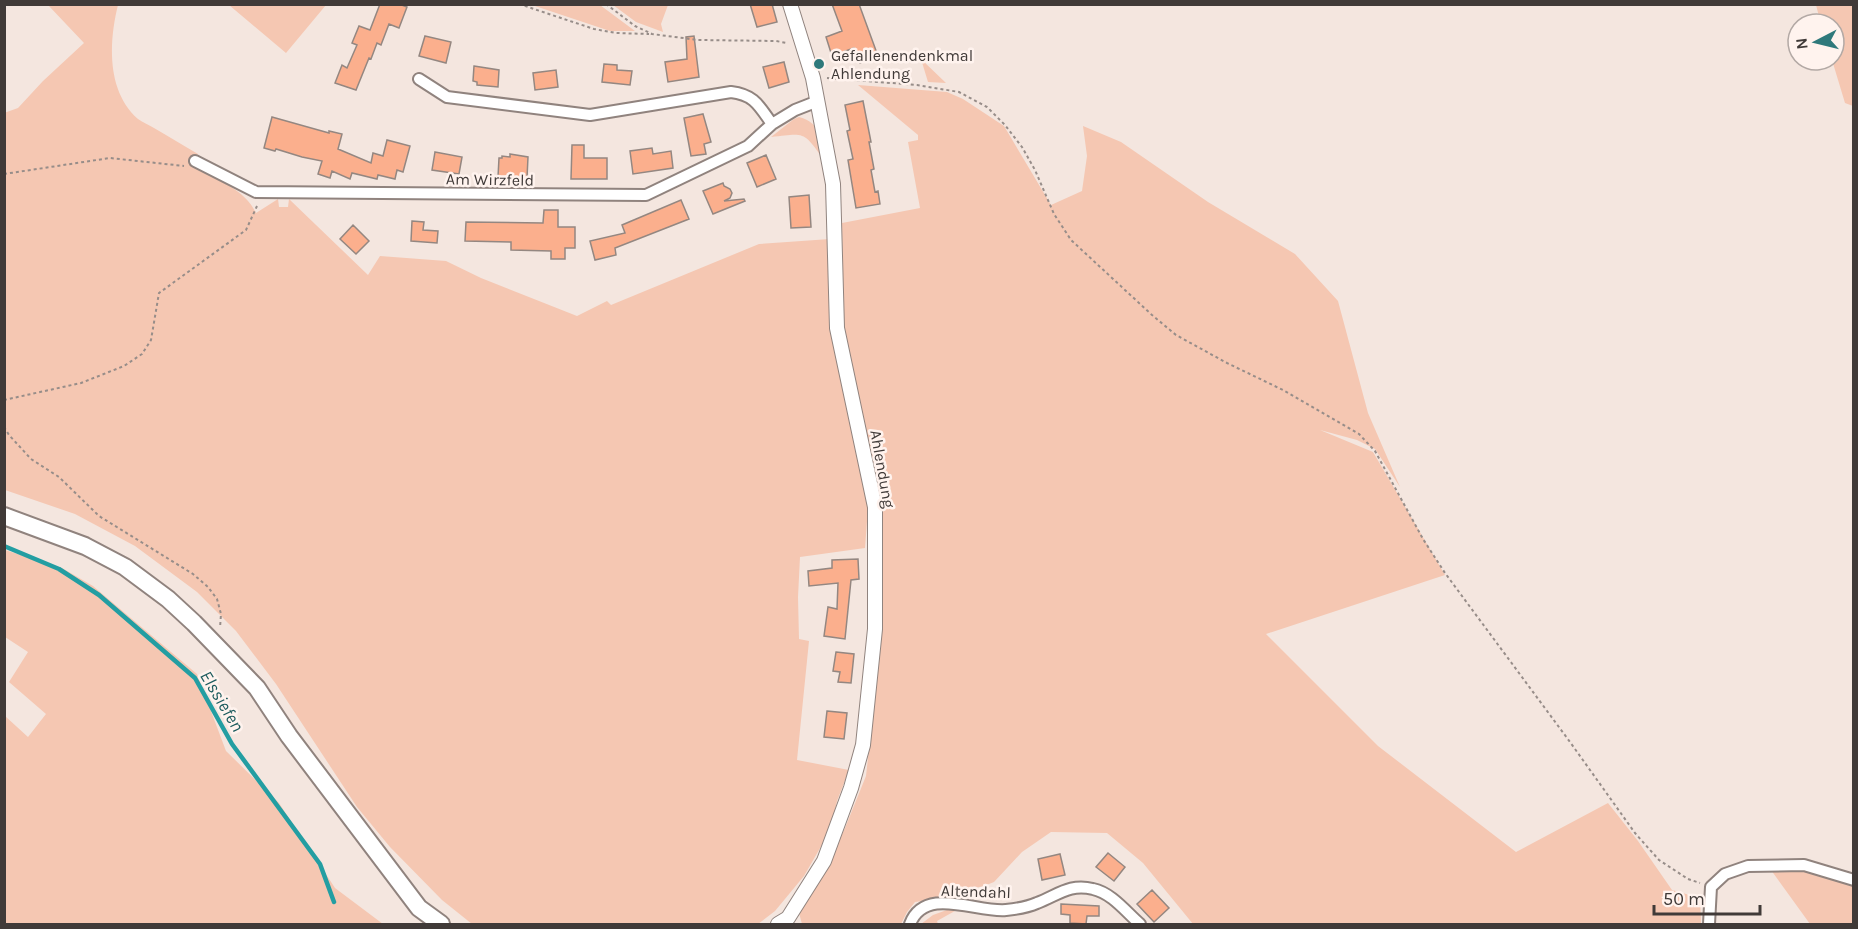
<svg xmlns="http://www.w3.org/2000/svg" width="1858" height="929" viewBox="0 0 1858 929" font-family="Karla,sans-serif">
  <rect width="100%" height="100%" fill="#f4e6df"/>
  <path fill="#f5c7b2" d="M48 5H118C109 41 106 91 138 119 142 122 149 125 154 128 169 137 183 145 198 154L191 165C214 178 245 189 256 213L278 199 279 207H288L289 199 368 275 380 256 446 261 481 278 577 316 607 301 611 305 759 244 830 239 833 326 868 508 865 548 800 557 798 597 799 639 809 641 797 760 849 770 837 801 831 829 804 876 775 911 758 924H472L442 900 390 847 357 807 276 684 236 631 197 592 135 546 75 514 5 490 4 113 18 108 43 81 84 43Z
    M229 5H326L286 53Z
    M532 5H600L635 31H610Z
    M613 5H668L661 24 663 32 636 22Z
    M1816 5H1853V106L1845 103 1832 60H1834V24H1821Z
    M921 59 946 83 928 82Z
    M858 85 947 92 963 99 1004 126 1051 205 1082 191 1087 156 1083 126 1121 142 1208 202 1295 254 1338 301 1368 413 1400 487 1375 449 1357 440 1320 430 1373 452 1445 575 1266 634 1378 746 1516 852 1608 803 1638 841 1672 890 1693 896H1700L1701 924H1193L1143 863 1107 833 1051 832 1022 852 994 882 984 886 957 892V896L915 902 907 912 901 924H802L799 913 830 859 845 828 866 776 883 620 880 506 844 324 842 223 920 208 908 142 918 140V135Z
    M799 117C822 123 820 140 824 160 803 131 806 133 771 137L794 119Z
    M5 550 62 568 93 586 197 674 226 751 279 803 335 888 383 924H5V716L28 737 46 714 9 682 28 652 5 637Z
    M1803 868 1853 884V924H1810L1771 870Z
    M958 906 962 907 937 921 938 924H921L933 915Z"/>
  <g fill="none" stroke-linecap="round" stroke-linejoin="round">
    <path stroke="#239ea2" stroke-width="4.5" d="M4 546 59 569 99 595 195 678 232 744 320 864 334 902"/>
  </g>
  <path fill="#fbaf8d" stroke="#948781" stroke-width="1.5" d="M380 4H399L407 7 399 28 389 24 381 45 377 43 371 59 369 58 356 90 335 83 342 65 347 68 357 45 352 43 359 26 370 30Z
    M750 4H772L777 22 757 27Z
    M832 4H859L878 56 860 63 854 48 832 56 826 37 842 31Z
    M425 36 451 42 446 63 419 56Z
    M694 36 699 77 668 82 665 62 687 59 686 37Z
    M784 62 789 82 769 88 763 67Z
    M604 64 617 65V70L632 71 630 85 602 82Z
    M474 66 499 70 498 87 477 85V82L473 81Z
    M556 70 558 87 535 90 533 73Z
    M863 101 871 142H869L874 169 871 170 875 192 878 191 880 204 856 208 848 160 853 159 847 131 850 130 845 105Z
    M703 114 711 142 704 144 706 154 691 156 684 118Z
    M272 117 329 133V131L342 134 338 149 371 163 373 153 383 156 387 140 410 146 403 172 397 170 395 179 378 175 377 179 352 173 350 179 332 171 330 178 318 174 322 161 302 157 276 149 275 151 264 148Z
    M572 145H584V158H607V179H571Z
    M652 148 653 154 671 151 673 168 633 174 630 151Z
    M435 152 462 157 459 174 432 170Z
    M510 154 528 157 527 178 498 177 499 158H502V156L510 157Z
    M766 155 776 179 757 187 747 163Z
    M723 183 724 186 730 189 732 193 730 198 724 201 744 199 745 201 713 214 703 191Z
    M809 195 811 227 791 228 789 197Z
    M681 200 689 219 615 248 616 255 595 260 590 241 625 233 622 225Z
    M544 210H558V227H575V248H565V259H551V251L511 250V242L465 241 466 222 543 223Z
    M412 221 424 222 423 230 438 231 437 243 411 241Z
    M353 225 369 241 356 254 340 239Z
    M858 559 859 579 851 580 845 639 824 636 828 607 837 609 838 583 809 586 808 571 832 568V560Z
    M836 652 854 654 851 683 838 682 840 672 833 671Z
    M827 711 847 713 844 739 824 737Z
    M1108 853 1125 867 1114 881 1096 867Z
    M1060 854 1065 875 1042 880 1038 859Z
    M1152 890 1169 908 1154 922 1137 904Z
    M1061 904 1099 906V916H1087L1086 924 1070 923V915L1061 914Z"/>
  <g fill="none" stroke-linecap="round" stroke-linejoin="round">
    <g stroke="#90837e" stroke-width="14">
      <path id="minor" d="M419 79 447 97 590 115 731 92C755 95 759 106 772 124
        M195 161 256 192 646 195 748 146 772 124 795 110 818 101
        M910 924C925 885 977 913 1006 910 1016 909 1028 907 1037 903 1058 895 1070 883 1093 889 1112 893 1126 912 1140 924
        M1709 924 1711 887 1725 874 1748 866 1804 865 1854 880"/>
    </g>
    <g stroke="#90837e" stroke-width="16">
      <path id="tertiary" d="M778 924 788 918 824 861 851 788 863 745 875 629V507L837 328 833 184 813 78 790 4"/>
    </g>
    <g stroke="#90837e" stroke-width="20">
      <path id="secondary" d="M4 516 85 546 125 567 168 599 194 623 257 688 289 736 419 908 441 924"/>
    </g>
    <path stroke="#978d89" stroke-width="2" stroke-dasharray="3 3" stroke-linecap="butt" d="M519 4 594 29 616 33 649 34
      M606 4 635 26 652 34 698 40 776 41 787 43
      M827 78 917 85 959 92 987 107 1005 125 1022 147 1035 170 1054 214 1071 240 1152 315 1176 335 1227 363 1283 390 1359 434 1375 451 1423 539 1445 573 1570 742 1635 833 1659 860 1688 879 1700 883
      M4 174 110 158 184 166
      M4 400 81 383 124 366 142 354 151 340 159 293 246 230 257 206
      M4 427 9 435 31 459 59 477 99 516 193 574 208 587 217 599 221 614 220 628"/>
    <use href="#minor" stroke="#fff" stroke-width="10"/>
    <use href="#tertiary" stroke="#fff" stroke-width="14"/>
    <use href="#secondary" stroke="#fff" stroke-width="16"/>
  </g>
  <circle fill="#2f797b" stroke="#fff3ee" stroke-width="2" cx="819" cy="64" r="6"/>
  <g text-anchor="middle" stroke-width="5" stroke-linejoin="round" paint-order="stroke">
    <g font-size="16" fill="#403a38" stroke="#fff3ee" text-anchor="start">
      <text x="831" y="61">Gefallenendenkmal<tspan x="831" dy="18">Ahlendung</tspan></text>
    </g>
    <g font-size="16" fill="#403a38" stroke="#fff3ee">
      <text transform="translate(490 179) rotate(1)" y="6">Am Wirzfeld</text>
      <text transform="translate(883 469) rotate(80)" y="6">Ahlendung</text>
      <text transform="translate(976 891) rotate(2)" y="6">Altendahl</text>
    </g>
    <g font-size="18" font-style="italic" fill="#1c5b5d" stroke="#fff3ee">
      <text transform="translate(222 701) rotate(59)" y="6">Elssiefen</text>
    </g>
  </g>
  <rect width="1858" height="929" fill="none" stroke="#403a38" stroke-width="12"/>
  <g transform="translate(1816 42) rotate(263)"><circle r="28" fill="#fff3ee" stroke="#b3a9a5" stroke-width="1.5"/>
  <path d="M0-4.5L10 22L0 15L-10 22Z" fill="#2f797b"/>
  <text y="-9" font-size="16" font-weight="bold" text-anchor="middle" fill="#403a38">N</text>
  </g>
  <path d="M1654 905v9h106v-9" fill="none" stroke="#403a38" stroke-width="3"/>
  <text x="1663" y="905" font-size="18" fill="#403a38" stroke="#fff3ee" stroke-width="4.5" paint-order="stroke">50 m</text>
</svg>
